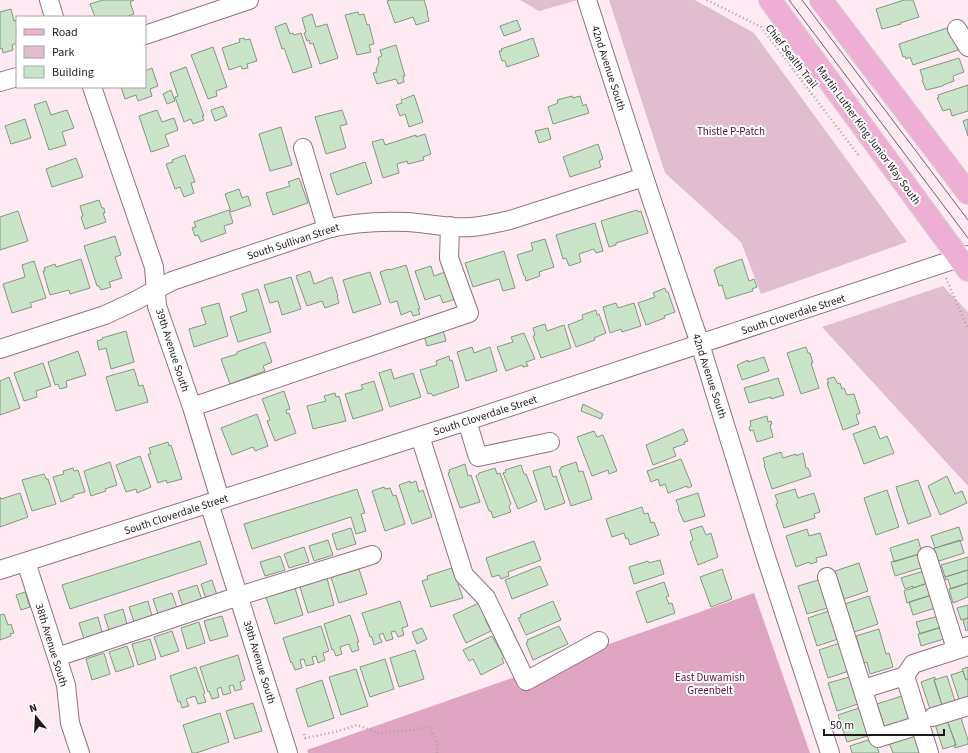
<svg xmlns="http://www.w3.org/2000/svg" width="968" height="753" viewBox="0 0 968 753" font-family="'Source Sans 3',sans-serif">
  <rect width="100%" height="100%" fill="#ffeaf4"/>
  <path fill="#e2bdd0" d="M520 0H578L539 11Z
    M609 0H695L754 33 907 242 761 294 741 242 665 173Z
    M943 286 968 312V486L822 327Z"/>
  <path fill="#e0a5c3" d="M754 593 810 753H308L307 750Z"/>
  <path fill="#cae4ca" stroke="#829981" d="M103 0H134L130 2 134 14 126 17H95L90 4Z
    M390 0H424L428 13H427L429 21 416 25 413 17 395 23 387 1Z
    M904 0H913L919 17 900 23 901 24 882 29 876 9Z
    M11 9 14 21 15 20 17 24V43L12 45 13 50 3 53 2 48 0 49V12Z
    M358 12 359 15 364 14 367 25 369 24 374 44 369 45 371 52 357 55 345 15Z
    M312 14 316 27 327 24 338 58 320 64 313 43 310 44 309 40 307 41 304 33 306 32 302 18Z
    M517 20 521 30 504 36 500 26Z
    M286 23 290 34 293 33 294 35 301 33 312 67 293 73 284 48 282 49 275 27Z
    M953 26 961 49 913 65 910 57 906 59 905 56 903 57 899 44Z
    M244 38 245 40 250 39 257 61 247 64 248 68 242 69 241 66 229 70 222 48 240 42 239 39Z
    M533 38 539 56 507 67 505 61H502L499 51H502L501 49Z
    M396 45 405 76H403L404 82 398 84 396 79 377 84 373 73 377 72 376 70 379 62 378 58 382 56 380 50Z
    M213 47 227 87 216 91 217 96 208 99 191 55Z
    M959 58 964 72 953 76 954 81 943 85V86L926 90 922 80 923 79 920 70Z
    M186 67 204 116H202L204 120 193 124 191 119 184 122 175 97 178 96 170 73Z
    M152 68 158 86 150 89 152 96 138 101 136 95 125 99 121 87H145V71Z
    M968 85V111L952 116 950 109 943 111 937 98H939L938 95Z
    M171 90 175 101 167 104 163 94Z
    M414 95 423 122 409 127 405 114 400 116 396 105 402 103 401 100Z
    M572 96 573 98 580 96 583 106 586 104 589 113 553 124 548 107 558 103 557 100Z
    M46 101 51 115 67 110 74 128 62 132 66 145 49 150 34 105Z
    M223 106 227 116 215 121 211 110Z
    M157 110 162 122 174 118 178 130 165 135 169 146 151 152 139 116Z
    M342 110 347 124 340 126 346 148 326 154 315 117Z
    M25 119 31 138 11 144 5 126Z
    M968 119V136L963 121Z
    M281 127 292 165 270 171 259 134Z
    M548 128 551 139 539 143 535 131Z
    M425 134 431 154 423 157 424 160 408 164 407 161 397 164 399 173 383 178 372 142 383 139 385 145 416 135V137Z
    M598 144 603 159 599 161 601 167 570 177 563 157Z
    M185 155 195 182 191 183 194 193 184 197 180 187 175 189 166 164 173 162 172 160Z
    M76 158 83 177 52 187 46 169Z
    M365 162 372 183 337 195 330 174Z
    M299 178 308 203 273 215 266 193 290 186 288 182Z
    M239 189 242 198 248 196 251 205 231 212 225 194Z
    M99 200 102 208H104L105 213H103L106 222 85 229 81 217 83 216 80 206Z
    M229 210 233 223 224 226 226 233 201 242 198 235 195 236 192 228 196 227 194 222Z
    M637 210 638 212 641 211 648 233 616 243V245L609 247 601 221Z
    M18 211 28 241 0 250V217Z
    M595 223 603 251 596 253 594 249 579 254 581 262 569 266 566 258 563 259 556 235Z
    M115 236 121 255 115 257 122 278 109 282 111 287 101 290 99 286H97L84 246Z
    M545 239 554 267 539 272 540 276 526 281 525 276H524L517 255 533 250 531 243Z
    M504 251 515 288 503 291 499 279 473 287 465 263Z
    M81 259 90 288 70 294 69 290 50 295 43 271H45L44 268 55 264 56 267Z
    M742 259 749 281 754 279 757 287 752 289 753 291 726 299 722 285 719 286 714 270 716 269V268Z
    M34 261 46 298 30 303 32 307 12 313 3 284 25 277 22 265Z
    M406 265 420 309H418L420 314 413 316 411 311 401 315 397 301 390 303 380 272 389 269 390 270Z
    M431 266 434 276 448 271 456 299 443 303 440 295 425 300 415 271Z
    M310 271 314 284 332 277 338 296H337L339 303 325 308 322 301 307 306 296 276Z
    M370 272 381 304 353 313 343 280Z
    M291 277 301 309 282 315 278 301 270 303 264 285Z
    M665 288 666 292H668L675 312 664 316 665 318 646 325 638 303 655 297 653 293Z
    M258 289 271 332 238 342 230 317 247 311 242 294Z
    M219 303 228 336 194 347 189 329 206 324 201 308Z
    M616 303 618 308 634 303 641 326 622 332 621 329 610 333 603 307Z
    M596 310 597 315 599 314 606 333 594 338 595 340 576 347 568 325 583 319 582 315Z
    M545 324 547 331 564 325 571 348 541 358 533 336 535 335 533 328Z
    M443 330 446 341 427 346 424 336Z
    M126 331 134 362 111 369 106 348 99 350 97 341 103 339 102 338Z
    M524 333 535 359 526 362 528 366 523 367 522 365 506 371 497 347 513 342 511 337Z
    M265 342 272 362 263 366 265 371 230 384 221 359 237 354V352Z
    M472 347 474 353 490 347 497 371 466 381 457 352Z
    M806 347 808 353H810L813 363H811L819 388 801 394 787 353Z
    M78 351 86 375 66 381 67 387 60 389 58 384 55 385 48 362Z
    M449 356 450 361 452 360 459 387 433 396 431 393 428 394 420 370 437 365 436 361Z
    M764 357 769 371 742 380 737 365 748 360V362Z
    M43 363 51 386 36 391 37 397 24 401 14 373Z
    M134 369 139 386 143 385 148 402 116 411 106 377Z
    M391 369 394 379 413 373 421 397 390 407 379 373Z
    M9 377 20 408 0 415V381Z
    M834 377 838 384 840 383 842 389 844 388 847 395 854 394 860 413 856 415 859 424 843 430 827 383H829L827 379Z
    M778 378 784 395 771 399V397L749 403 744 388Z
    M374 381 383 410 353 419 345 394 363 389 361 385Z
    M284 391 290 409 286 410 287 414 289 413 296 433 275 441 267 421 270 420 262 399Z
    M335 393 336 397 339 396 346 421 313 429 307 406 326 401 324 396Z
    M583 404 603 414 601 419 581 411Z
    M257 414 268 446 255 451 253 447 232 455 221 428Z
    M767 416 768 422 771 421 772 424 770 425 773 437 757 442 753 430 750 431 749 427 751 426 750 421Z
    M875 426 880 439 887 436 894 453 864 464 853 434Z
    M683 429 688 441 684 442 685 444 673 448 676 456 653 465 646 445Z
    M594 431 597 437 603 435 617 471 609 474 608 470 592 476 577 437Z
    M168 442 169 446 171 445 182 479 167 483 166 480 158 483 148 454H151L149 448Z
    M781 452 783 458 796 454V456L803 453 806 468H808L811 476 772 489 764 465H765L763 458Z
    M140 456 151 487 137 493 136 489 126 492 116 465Z
    M681 459 692 486 688 488 687 486 668 493 665 484 660 486 658 479 651 482 647 471Z
    M110 462 117 485 105 489 106 491 91 496 84 471Z
    M576 462 579 472 583 471 592 499 571 506 559 470 561 469V467Z
    M465 464 468 476 471 475 480 502 460 508 448 473 450 472 449 470Z
    M521 465 524 474H526L537 501 518 509 503 473 506 472 505 470Z
    M550 466 553 477 556 476 565 503 545 510 533 471Z
    M73 468 74 471 78 470 85 492 73 495 74 497 61 502 53 477 64 474 63 471Z
    M495 468 497 474 500 473 511 504 509 506 511 512 493 518 491 511H489L476 476 479 474V473Z
    M44 474 46 479H48L56 504 32 511 22 480Z
    M947 476 955 494 962 491 967 503 940 515 928 486Z
    M918 480 931 516 908 524 896 487Z
    M410 481V483L416 481 419 492 423 490 432 517 412 524 399 485Z
    M384 487 385 489 390 488 393 496 396 495 405 524 385 531 372 491Z
    M357 489 365 513 361 514 366 531 356 534 351 517 252 549 244 524Z
    M795 489 798 498 814 493 820 512 814 514 815 518 784 528 776 504 778 503 775 495Z
    M887 490 899 527 876 535 864 498Z
    M20 493 28 517 0 527V497L1 499Z
    M698 493 705 516 684 522 678 509 679 508 676 500Z
    M642 507 644 514 648 513 651 523 654 522 659 535 630 545 628 538 626 539 624 533 612 537 606 519Z
    M702 526 706 535 711 533 718 557 698 565 690 542 693 540 690 530Z
    M959 527 963 540 935 548 931 536Z
    M351 528 356 544 337 550 332 534Z
    M807 529 809 536 820 533 827 555 816 558 817 562 810 564 809 562 796 567 786 536Z
    M918 539 922 553 894 562 890 548Z
    M328 540 333 555 314 561 309 546Z
    M960 540 964 553 936 562 932 549Z
    M200 541 207 564 70 609 62 585Z
    M534 541 541 560 508 572 509 576 501 579 499 575 492 577 486 558Z
    M304 547 309 562 289 568 284 554Z
    M920 554 924 567 895 576 891 562Z
    M280 556 285 570 265 576 260 562Z
    M968 557V570L945 577 941 565Z
    M660 560 664 574 634 584 629 567 648 561 649 563Z
    M859 563 868 591 844 599 835 571Z
    M540 566 548 585 512 599 505 580Z
    M452 568 453 572 460 570V583L458 584 463 598 431 607 422 581 428 579 427 576Z
    M359 569 367 594 339 603 331 577Z
    M722 569 732 599 711 607 700 577Z
    M930 569 934 581 913 588V586L905 589 901 578Z
    M968 570V583L951 589 948 579 946 580 945 577Z
    M327 578 334 605 308 613 300 587Z
    M822 579 831 607 807 614 798 586Z
    M212 580 217 595 206 599 201 584Z
    M664 582 669 596 666 597 669 604 672 603 675 613 647 623 636 592Z
    M931 582 935 594 907 603 904 591Z
    M968 583V597L953 603 949 589Z
    M197 585 202 600 183 607 178 591Z
    M295 588 303 615 275 624 266 597Z
    M25 592 30 607 21 610 16 595Z
    M172 593 177 608 158 614 153 599Z
    M938 593 942 606 913 615 909 602Z
    M869 596 878 624 854 632 845 604Z
    M148 601 152 616 134 622 129 607Z
    M400 601 408 626 402 628 404 635 398 637 395 631 391 632 393 639 386 641 383 633 379 635 382 642 374 645 372 637H370L362 613Z
    M553 601 561 620 526 635 518 618 521 617 520 615Z
    M479 603 481 609 484 608 488 617 485 619 491 631 466 643 453 615Z
    M968 605V618L961 620 957 608Z
    M123 609 127 624 109 630 104 615Z
    M832 610 841 638 817 646 808 618Z
    M4 614 8 625 11 624 14 633 10 634 11 636 0 640V615Z
    M350 615 359 642H357L359 650 352 652 349 644 340 647 342 654 336 656 333 649 332 650 324 624Z
    M222 616 228 636 210 641 204 621Z
    M939 616 942 627 920 634 916 622Z
    M98 617 102 632 84 639 79 623Z
    M968 618V630L966 631 963 620Z
    M199 622 205 643 187 649 181 628Z
    M321 626 329 651 323 653 325 660 318 663 316 656 312 657 314 664 306 666 304 659 300 660 302 668 295 670 292 662 291 663 283 638Z
    M559 626 568 644 533 660 526 643 528 642 527 640Z
    M941 627 944 639 921 646 918 634Z
    M422 628 427 639 417 644 412 632Z
    M879 629 886 654 889 653 893 667 870 674 867 662 864 663 856 636Z
    M172 631 179 651 161 657 154 637Z
    M492 636 504 657 502 659 504 663 481 675 473 659 469 661 463 650Z
    M150 639 156 659 138 665 132 644Z
    M843 642 852 670 828 678 819 650Z
    M127 646 134 666 116 672 109 652Z
    M415 650 424 679 399 687 390 658Z
    M104 653 110 674 92 680 86 659Z
    M238 655 245 680 240 682 242 689 235 691 233 685 229 686 231 693 223 695 221 687 217 689 219 697 212 699 209 691 208 692 200 667Z
    M385 659 394 689 370 697 360 667Z
    M196 667 205 693 203 694 206 702 198 704 195 696 186 699 189 706 182 708 180 701 178 702 170 676Z
    M968 667V679L966 680 962 669Z
    M356 669 368 706 341 715 329 677Z
    M963 671 966 680 968 679V699L960 702 951 675Z
    M853 676 861 703 837 711 828 683Z
    M947 676 956 704 942 705 934 680Z
    M935 677V679L934 680 942 705 930 709 921 682Z
    M322 680 334 718 308 727 296 689Z
    M905 695 913 719 885 728 877 704Z
    M253 703 262 731 235 739 226 711Z
    M862 707 871 735 847 742 838 715Z
    M220 713 229 742 196 753H192L183 725Z
    M960 715 968 740V744L955 748 954 745H956L947 720Z
    M947 720 956 745 943 749 934 721Z
    M917 733 924 753H893L889 743Z
    M874 738 879 753H852L850 746Z"/>
  <g fill="none" stroke-linecap="round" stroke-linejoin="round">
    <g stroke="#907181" stroke-width="20">
      <path id="minor" d="M49 0 54 17
        M587 0 644 177 700 344 764 551 830 753
        M957 29 968 47
        M145 35 249 0
        M0 82 17 77
        M92 87 154 267 157 306 192 407 220 499
        M303 148 327 229
        M0 349 105 315 135 301 172 281 327 229C354 222 378 221 406 222 428 223 450 229 471 227 484 226 497 223 510 220L644 177
        M192 407 469 313 449 258 450 226
        M467 421 478 457 550 442
        M420 436 464 575 486 598 526 681 599 641
        M209 503 288 753
        M927 556 956 649
        M26 562 66 685 70 723 80 753
        M0 570 467 421 968 255
        M827 577 878 738 913 727
        M57 657 239 596 372 555
        M863 689 905 676
        M933 717 968 706
        M929 753 905 676 913 664 968 646"/>
    </g>
    <g stroke="#d7d5d6" stroke-width="24">
      <path id="major" d="M770 0 968 270
        M821 0 968 193"/>
    </g>
    <path stroke="#af9ea7" stroke-width="2.5" stroke-dasharray="1 3" stroke-linecap="butt" d="M707 0 761 27 859 156
      M946 278 968 329
      M304 734 305 738 335 732 357 725 378 733 413 730 429 726 437 743V753"/>
    <use href="#minor" stroke="#fff" stroke-width="18"/>
    <use href="#major" stroke="#efaed3" stroke-width="22"/>
    <path stroke="#6e5f67" stroke-width="1" d="M789 0 968 238
      M802 0 968 220"/>
  </g>
  <g text-anchor="middle" stroke-width="4" stroke-linejoin="round" paint-order="stroke">
    <g font-size="11" fill="#23171e" stroke="#fff">
      <text transform="translate(792 56) rotate(52)" y="4">Chief Sealth Trail</text>
      <text transform="translate(609 68) rotate(72)" y="4">42nd Avenue South</text>
      <text transform="translate(869 135) rotate(54)" y="4">Martin Luther King Junior Way South</text>
      <text transform="translate(293 241) rotate(-18)" y="4">South Sullivan Street</text>
      <text transform="translate(793 314) rotate(-18)" y="4">South Cloverdale Street</text>
      <text transform="translate(173 350) rotate(72)" y="4">39th Avenue South</text>
      <text transform="translate(710 376) rotate(72)" y="4">42nd Avenue South</text>
      <text transform="translate(485 415) rotate(-18)" y="4">South Cloverdale Street</text>
      <text transform="translate(176 514) rotate(-18)" y="4">South Cloverdale Street</text>
      <text transform="translate(52 645) rotate(73)" y="4">38th Avenue South</text>
      <text transform="translate(260 662) rotate(73)" y="4">39th Avenue South</text>
    </g>
    <g font-size="11" fill="#55103c" stroke="#fff">
      <text x="731" y="135">Thistle P-Patch</text>
      <text x="710" y="681">East Duwamish<tspan x="710" dy="13">Greenbelt</tspan></text>
    </g>
  </g>
  <rect x="16" y="16" width="130" height="72" fill="#ffffff" stroke="#a7a2a5"/>
  <rect x="24" y="29" width="20" height="6" fill="#efaed3" stroke="#a7a2a5"/>
  <text x="52" y="36" font-size="12" fill="#23171e">Road</text>
  <rect x="24" y="46" width="20" height="12" fill="#e2bdd0" stroke="#a7a2a5"/>
  <text x="52" y="56" font-size="12" fill="#23171e">Park</text>
  <rect x="24" y="66" width="20" height="12" fill="#cae4ca" stroke="#a7a2a5"/>
  <text x="52" y="76" font-size="12" fill="#23171e">Building</text>
  <g transform="translate(36 717) rotate(342)" stroke="#ffffff" stroke-width="3" paint-order="stroke">
  <path d="M0-3L7 15L0 10L-7 15Z" fill="#23171e"/>
  <text y="-6" font-size="11" font-weight="bold" text-anchor="middle" fill="#23171e">N</text>
  </g>
  <path d="M824 729v6h120v-6" fill="none" stroke="#23171e" stroke-width="2"/>
  <text x="830" y="729" font-size="12" fill="#23171e" stroke="#ffffff" stroke-width="3" paint-order="stroke">50 m</text>
</svg>
